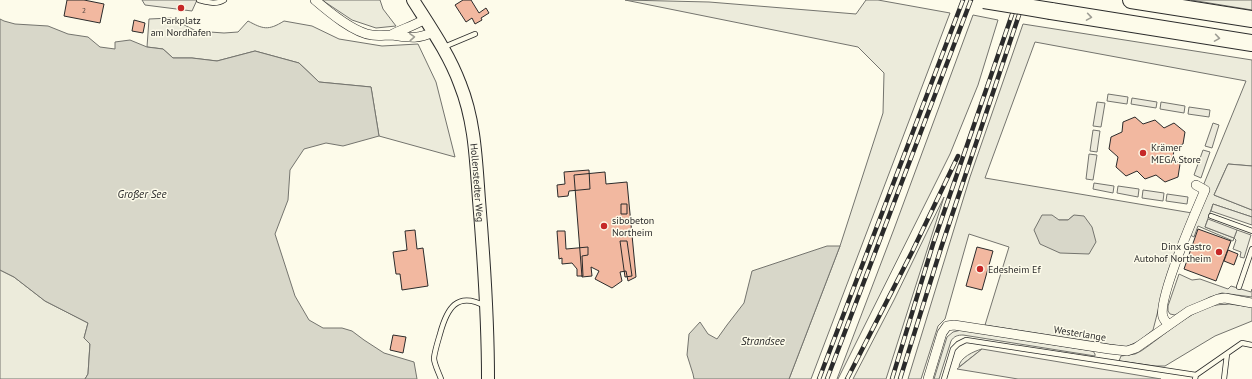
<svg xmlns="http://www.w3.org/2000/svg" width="1252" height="379" viewBox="0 0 1252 379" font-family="'PT Sans',sans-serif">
  <rect width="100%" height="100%" fill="#fdfbea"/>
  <path fill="#ecebdb" stroke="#74746e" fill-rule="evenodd" d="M322 0H380L383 9 396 26 376 28 352 20Z
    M625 0 709 2 856 14 866 0H878L950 13 811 379H789L840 246 883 113 884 73 858 47Z
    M1192 0H1252V10L1191 0Z
    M973 15 998 20 978 85 950 154 838 379H837L894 229Z
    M171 18 196 31 224 33 238 32 248 21C263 29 268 31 284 21L312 26 339 39 382 46 418 44 436 82 455 157 379 136 371 87 319 82 299 63 255 51 217 61 192 58H173L163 49 147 47 149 19Z
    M1023 24 1252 60V166L1228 164 1214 195 1252 210V217L1213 204 1205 227 1234 238 1237 230 1251 235 1244 258 1240 257 1241 252 1233 249 1236 240 1234 238 1233 241 1198 226 1194 237 1184 232 1161 299 1153 330 1139 341 1126 347 985 325 1009 247 969 234 945 319 938 326 921 379H908L970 177ZM1035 42 1246 81 1192 213 985 178ZM1074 215 1060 253 1059 220H1068Z
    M944 197 886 379H853L894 300Z
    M0 270 14 277 45 301 88 323 84 338 90 343 88 374 85 379H0Z
    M1179 274 1192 280 1200 279 1228 289 1231 286 1251 292 1252 289V297L1222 293 1210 297 1175 315 1170 314 1168 311V306Z
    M1229 304 1252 307V321L1215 336 1165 366H1155L1119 361 1121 356 1135 354 1141 351C1161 338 1193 308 1217 305 1221 304 1225 305 1229 304Z
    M961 330 1093 351 1095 354V356L963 335C958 335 954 336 951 341L939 379H934L947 337 953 332Z
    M982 349 959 367C959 358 974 351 982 349Z"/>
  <path fill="#eceadb" stroke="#74746e" d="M142 0H197L192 11 145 5Z
    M1108 94 1128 97 1127 104 1107 101Z
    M1132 98 1157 102 1156 108 1131 104Z
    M1097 102 1105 103 1101 127 1093 126Z
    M1161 102 1185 106 1184 113 1160 109Z
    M1189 107 1210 110 1209 117 1188 114Z
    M1213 123 1219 125 1212 148 1205 146Z
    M1093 130 1100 131 1097 152 1090 151Z
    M1203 150 1210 152 1201 178 1194 175Z
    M1089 154 1097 155 1093 180 1086 179Z
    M1228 164 1252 166V210L1214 195Z
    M1094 183 1114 186 1113 193 1093 189Z
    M1118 186 1139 189 1138 197 1117 193Z
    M1143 190 1164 193 1163 201 1142 198Z
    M1167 194 1188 197 1187 204 1166 201Z
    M1213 204 1252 217V225L1211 211Z
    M1208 219 1237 230 1234 238 1205 227Z
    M982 349 1161 379H1018L957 369Z"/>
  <path fill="#d8d7c9" stroke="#74746e" d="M0 19 4 21 15 24 48 26 68 34 88 37 100 47 115 49V42L130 40 147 47 163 49 173 58H192L217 61 255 51 299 63 319 82 371 87 379 136 343 146 326 143 304 149 290 170 288 200 275 234 295 296 309 320 323 328H342L352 331 364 340 384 353 414 362 417 379H85L88 374 90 344 84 338 88 323 45 301 14 277 0 270Z
    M1042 215H1052L1059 220H1068L1074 215 1084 216 1092 227 1096 242 1089 254 1060 253 1040 244 1034 230Z
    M827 246H840L789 379H694L693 374 687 355 689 334 700 322 708 334 717 339 727 325 744 303 752 271Z"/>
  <path fill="#f2b8a0" stroke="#2b2b2b" d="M67 0H84L104 4 100 23 64 16Z
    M463 0H471L479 13 486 8 489 13 481 18 482 20 475 24 472 18 466 22 455 5Z
    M134 20 145 23 143 33 132 31Z
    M1135 117 1143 124 1155 120 1164 128 1174 123 1185 132 1183 144 1174 148 1173 158 1180 164 1178 177 1165 182 1156 175 1145 179 1137 171 1126 176 1116 167 1118 157 1109 149 1111 137 1122 132 1123 122Z
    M589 170 590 189 569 191 568 196 558 197 557 185 565 184 564 172Z
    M605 172 606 184 627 182 636 277 628 281 626 271 620 272 622 281 612 288 595 279 599 271 591 267 592 276 582 277 574 175Z
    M621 204H627V214H621Z
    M1198 229 1231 241 1216 281 1184 269Z
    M415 230 417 249 423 248 428 286 402 290 400 274H396L393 252 407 250 405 231Z
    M557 231H565L566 249 588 247V255L582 256 583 276H577V269L572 263 562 264V258L559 259Z
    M620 241H627L632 276 625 277Z
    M977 247 993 251 982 290 966 286Z
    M1228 250 1238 254 1234 265 1224 261Z
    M393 335 406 337 403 353 390 350Z"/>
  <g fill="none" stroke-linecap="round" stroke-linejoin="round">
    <g stroke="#2b2b2b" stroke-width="6">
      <path id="lane" d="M199 0C207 2 216 5 224 0
        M444 47 475 34
        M1211 216 1252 231
        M1239 287 1252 249
        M441 379C439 373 434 364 434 358 435 350 438 341 440 334 447 308 457 291 485 306
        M944 379 953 349 958 344 966 340 1196 375
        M1195 379 1196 375 1242 343 1252 345
        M1224 379 1227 354"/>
    </g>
    <g stroke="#2b2b2b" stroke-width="10">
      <path id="street" d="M315 0C329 12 354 33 372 35 378 36 385 35 391 35 407 37 417 40 433 32
        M391 35C402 29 414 26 425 19
        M1168 325C1167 323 1164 320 1163 317 1157 300 1196 211 1205 190L1196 185
        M928 379 942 333 947 326 954 325 1109 349 1127 351 1136 348 1189 311 1218 299 1225 298 1252 303"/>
    </g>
    <g stroke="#2b2b2b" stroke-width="14">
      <g id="secondary">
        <path id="s1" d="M413 0C430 27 449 54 460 84 475 121 476 161 479 200 484 260 488 319 488 379"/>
      </g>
    </g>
    <g stroke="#2b2b2b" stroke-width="18">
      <path id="highway" d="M1131 0 1252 19
        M1051 11 1252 43"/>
    </g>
    <use href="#lane" stroke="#fdfbea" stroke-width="4.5"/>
    <use href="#street" stroke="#fdfbea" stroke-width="9"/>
    <use href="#secondary" stroke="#fdfbea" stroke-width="12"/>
    <use href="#highway" stroke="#fdfbea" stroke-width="16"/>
    <g stroke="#2b2b2b" stroke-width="4.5">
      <path id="rail" d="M819 379 963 0
        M827 379 971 0
        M847 379 912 252 958 156
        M892 379 933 244 1017 0
        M900 379 941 248 1024 0"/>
    </g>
    <use href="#rail" stroke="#fdfbea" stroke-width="3" stroke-dasharray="9" stroke-linecap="butt"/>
    <g stroke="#2b2b2b" stroke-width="18" stroke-linecap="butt">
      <path id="highway-bridge" d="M984 0 1051 11"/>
    </g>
    <use href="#highway-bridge" stroke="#fdfbea" stroke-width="16"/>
  </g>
  <defs><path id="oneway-chevron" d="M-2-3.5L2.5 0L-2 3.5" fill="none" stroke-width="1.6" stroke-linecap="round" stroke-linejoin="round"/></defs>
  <g stroke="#9e9d94">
    <use href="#oneway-chevron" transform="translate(1089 17) rotate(9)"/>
    <use href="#oneway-chevron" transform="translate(412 37) rotate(-4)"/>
    <use href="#oneway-chevron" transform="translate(1217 38) rotate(9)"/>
  </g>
  <g fill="#c62828" stroke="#fdfbea" stroke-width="1.5">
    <circle cx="181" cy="8" r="4"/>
    <circle cx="1143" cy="153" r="4"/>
    <circle cx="604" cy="226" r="4"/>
    <circle cx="1219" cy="252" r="4"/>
    <circle cx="980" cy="269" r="4"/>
  </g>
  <g text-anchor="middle" stroke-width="3" stroke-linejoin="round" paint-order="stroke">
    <g font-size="8" fill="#5d4e48">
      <text x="84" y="13">2</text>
    </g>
    <g font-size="10" fill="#2b2b2b" stroke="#fdfbea" text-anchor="start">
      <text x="181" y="24" text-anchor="middle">Parkplatz<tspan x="181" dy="12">am Nordhafen</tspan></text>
      <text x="1151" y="151">Krämer<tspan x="1151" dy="12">MEGA Store</tspan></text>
      <text x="612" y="224">sibobeton<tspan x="612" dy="12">Northeim</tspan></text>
      <text x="1211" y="250" text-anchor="end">Dinx Gastro<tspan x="1211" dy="12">Autohof Northeim</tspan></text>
      <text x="988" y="273">Edesheim Ef</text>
    </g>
    <g font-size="10" fill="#2b2b2b" stroke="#fdfbea">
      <text dy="4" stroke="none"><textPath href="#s1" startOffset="197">Hollenstedter Weg</textPath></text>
      <text transform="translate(1080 333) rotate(9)" y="4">Westerlange</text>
    </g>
    <g font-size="11" font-style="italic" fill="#2b2b2b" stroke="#fdfbea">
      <text x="142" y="198">Großer See</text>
      <text x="763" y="345">Strandsee</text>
    </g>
  </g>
</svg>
